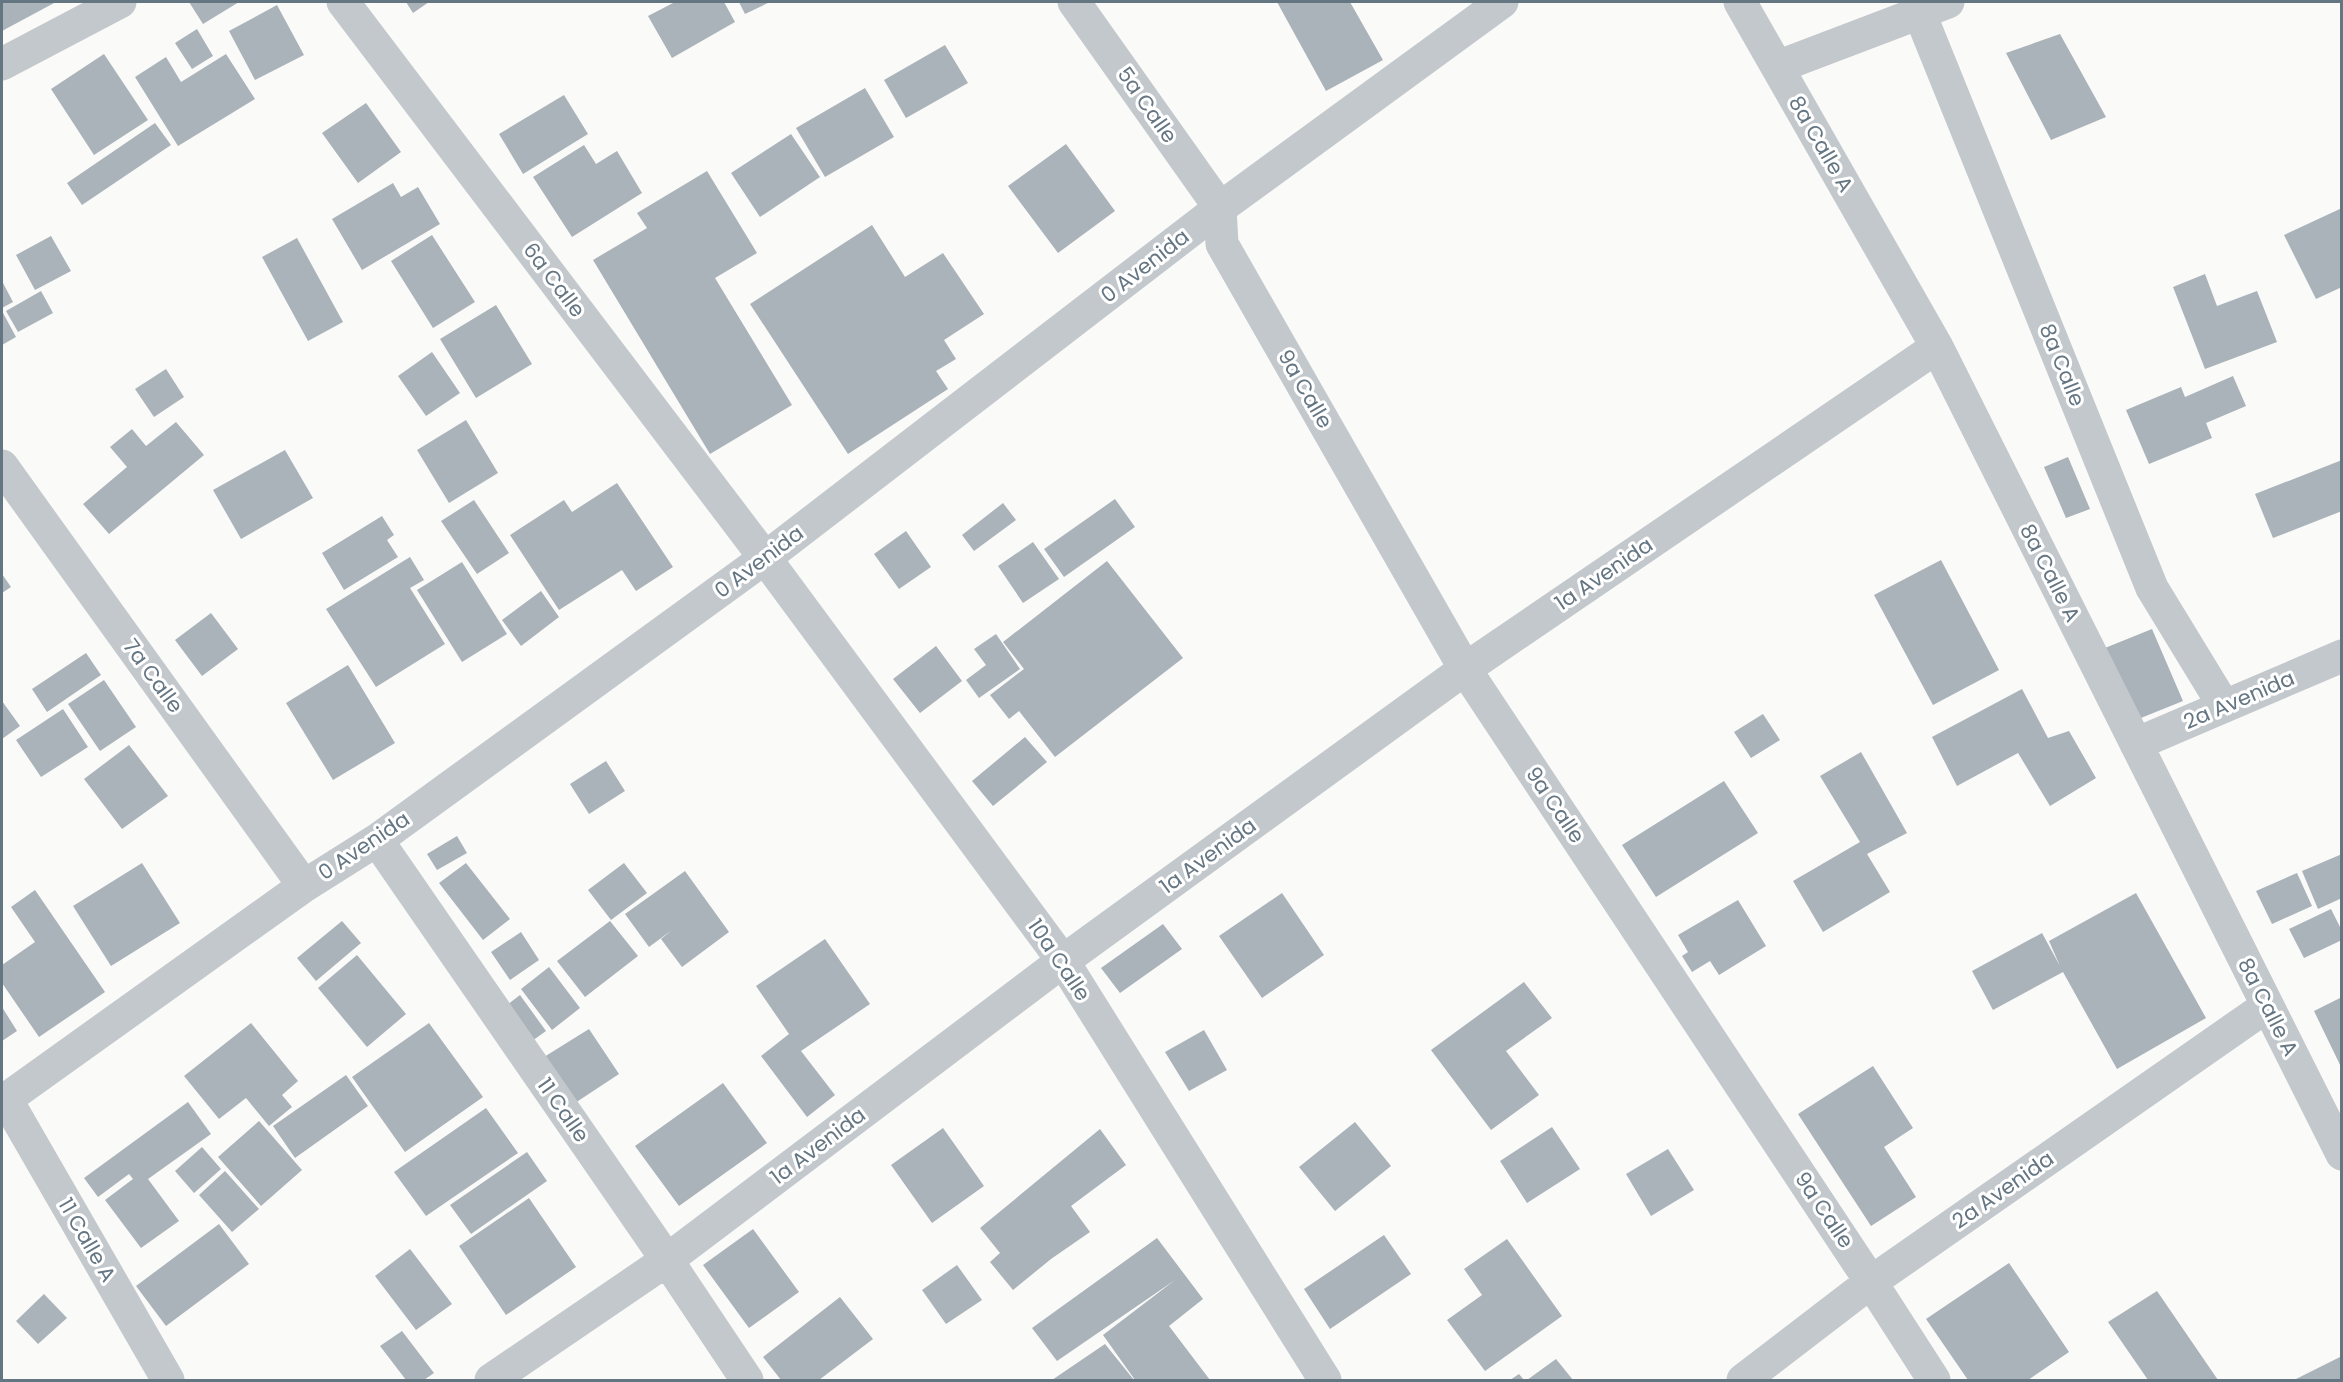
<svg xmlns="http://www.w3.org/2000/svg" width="2343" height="1382" viewBox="0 0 2343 1382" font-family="Poppins,sans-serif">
  <rect width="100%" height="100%" fill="#fafaf8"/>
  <path fill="#aab3b9" d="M2 2H56L2 31Z
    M189 2H239L203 24Z
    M406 2H429L413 13Z
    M675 2H724L735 22 672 58 648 16Z
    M739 2H770L745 14Z
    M1277 2H1350L1383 60 1326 91Z
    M277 5 304 55 255 80 229 31Z
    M197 29 213 56 192 69 175 43Z
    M2060 34 2106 117 2051 140 2006 53Z
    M945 45 968 83 906 118 884 80Z
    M104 54 148 120 94 155 51 89Z
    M226 54 255 99 178 146 135 77 166 57 181 82Z
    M865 88 894 137 825 177 796 128Z
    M564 95 588 134 523 174 499 134Z
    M366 103 401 152 358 183 322 133Z
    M155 123 171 145 82 205 67 183Z
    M791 134 820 177 760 217 731 173Z
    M1066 144 1115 211 1058 253 1008 186Z
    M584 145 596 164 617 151 642 193 572 237 533 177Z
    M707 171 757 253 715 278 792 405 710 454 593 260 647 228 637 213Z
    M393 183 401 197 418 187 440 224 362 270 332 219Z
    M2342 208V287L2316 299 2284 235Z
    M872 225 905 277 943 253 984 314 944 340 956 359 936 371 948 389 848 454 750 304Z
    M432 235 475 302 433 328 391 261Z
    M51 236 71 271 35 290 16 255Z
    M297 238 343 322 308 341 262 257Z
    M2205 274 2217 306 2257 291 2277 342 2205 369 2173 287Z
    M2 281 13 302 2 308Z
    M41 291 53 313 18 332 6 311Z
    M496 305 532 364 476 398 440 339Z
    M2 311 16 337 2 345Z
    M432 352 460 393 426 416 398 376Z
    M166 369 184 397 154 417 135 389Z
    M2233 376 2246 406 2206 423 2212 438 2149 464 2126 410 2181 387 2185 397Z
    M466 420 498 473 449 503 417 450Z
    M176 422 204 455 109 534 83 504 127 467 110 447 132 429 146 446Z
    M285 450 313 498 241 539 213 490Z
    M2068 457 2090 509 2066 518 2044 467Z
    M2342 460V511L2273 538 2255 494Z
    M617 483 673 567 636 591 622 570 559 610 510 535 564 500 572 512Z
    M1115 499 1135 527 1064 577 1044 549Z
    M474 500 509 553 477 574 441 521Z
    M1003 503 1016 520 974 551 962 535Z
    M382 516 394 535 387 540 398 557 344 590 322 553Z
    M906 531 931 567 899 589 874 554Z
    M1033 542 1059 579 1023 603 998 566Z
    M410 557 424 580 410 588 445 644 376 687 326 609Z
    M1941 560 1999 670 1933 705 1874 595Z
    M1107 561 1183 658 1055 757 1019 711 1009 719 990 695 1024 669 1003 642Z
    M462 562 507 634 462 662 417 590Z
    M2 574 11 587 2 593Z
    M541 591 559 617 521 646 502 620Z
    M211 613 238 649 202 676 175 640Z
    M2152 629 2183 701 2131 722 2100 650Z
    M996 634 1020 669 979 698 966 680 986 665 974 649Z
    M936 646 962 681 920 713 893 679Z
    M86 653 101 675 47 712 32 689Z
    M348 665 395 743 333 780 286 703Z
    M104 680 136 727 100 751 68 704Z
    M2022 689 2048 738 2069 731 2096 778 2050 806 2018 753 1957 786 1932 737Z
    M2 701 20 726 2 739Z
    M63 709 88 747 41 777 16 740Z
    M1763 714 1780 740 1751 758 1734 732Z
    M1025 737 1047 762 993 806 972 781Z
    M129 745 168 796 122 829 84 779Z
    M1861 752 1907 833 1867 854 1890 892 1823 932 1793 881 1860 842 1820 776Z
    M606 761 625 791 589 814 570 784Z
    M1724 781 1758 833 1656 897 1622 845Z
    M457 836 467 853 437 870 427 854Z
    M2342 854V898L2318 909 2302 871Z
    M142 863 180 923 111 966 73 906Z
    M466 863 510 919 483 940 439 883Z
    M624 863 647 893 611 920 588 890Z
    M685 871 729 932 682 967 661 939 672 930 649 947 625 914Z
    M2297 873 2312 906 2272 924 2256 891Z
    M35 890 105 992 39 1037 2 983V965L35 942 11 907Z
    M1282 893 1324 955 1262 998 1219 936Z
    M2136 893 2206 1018 2117 1069 2063 972 1993 1010 1972 971 2042 933 2060 966 2049 941Z
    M1738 900 1766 946 1719 975 1710 961 1692 972 1682 956 1688 952 1678 935Z
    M2331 909 2342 931V940L2304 958 2289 929Z
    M342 921 361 943 316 981 297 958Z
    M610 921 638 956 585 997 557 961Z
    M1163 924 1182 949 1120 993 1101 968Z
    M521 932 539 960 510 980 491 952Z
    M825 939 870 1004 801 1051 835 1095 807 1117 761 1056 789 1034 756 986Z
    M357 955 406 1014 367 1047 318 988Z
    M549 967 580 1008 552 1030 521 989Z
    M1524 982 1552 1018 1506 1051 1539 1095 1491 1130 1431 1050Z
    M520 995 546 1031 525 1046 499 1011Z
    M2342 997V1069L2314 1011Z
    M2 1007 17 1031 2 1041Z
    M251 1023 298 1081 282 1095 292 1107 269 1126 246 1098 219 1119 184 1076Z
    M429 1023 483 1097 405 1152 352 1077Z
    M589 1029 619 1074 575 1103 544 1057Z
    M1204 1030 1227 1070 1189 1091 1165 1052Z
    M1873 1066 1913 1128 1884 1147 1916 1197 1871 1226 1798 1114Z
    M346 1075 368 1106 295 1158 273 1126Z
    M723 1083 767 1143 679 1206 635 1146Z
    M188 1102 211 1134 148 1179 179 1221 141 1248 105 1200 133 1179 129 1174 98 1197 84 1178Z
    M486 1108 518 1153 426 1216 394 1172Z
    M259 1121 302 1170 261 1206 218 1157Z
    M1355 1122 1391 1166 1335 1211 1299 1167Z
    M1552 1127 1580 1169 1527 1203 1500 1161Z
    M943 1128 984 1186 932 1223 891 1165Z
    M1100 1129 1126 1165 1071 1206 1090 1232 1051 1259 1013 1290 990 1262 1000 1253 980 1228Z
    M202 1147 221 1169 194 1193 175 1171Z
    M1668 1149 1694 1190 1651 1216 1626 1174Z
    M527 1152 547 1181 471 1234 450 1205Z
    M225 1171 259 1209 232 1232 199 1195Z
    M529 1198 576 1267 506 1315 459 1246Z
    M219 1224 249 1264 166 1326 136 1286Z
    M753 1229 799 1292 749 1328 703 1265Z
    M1384 1235 1411 1274 1330 1329 1304 1289Z
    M1157 1238 1203 1299 1169 1326 1210 1380H1135L1103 1335 1175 1280 1057 1361 1032 1328Z
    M1507 1239 1562 1316 1485 1371 1447 1320 1482 1295 1464 1269Z
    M410 1249 452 1304 416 1330 375 1276Z
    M2009 1263 2069 1352 2028 1380H1968L1926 1319Z
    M957 1265 982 1300 946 1324 922 1290Z
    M2157 1291 2218 1380H2148L2108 1322Z
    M44 1294 67 1318 38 1344 16 1321Z
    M840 1297 873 1339 819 1380H781L763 1357Z
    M402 1331 434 1373 424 1380H406L380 1346Z
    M1105 1344 1134 1380H1052Z
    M2342 1356V1380H2294Z
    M1556 1359 1573 1380H1527Z
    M1519 1374 1524 1380H1510Z"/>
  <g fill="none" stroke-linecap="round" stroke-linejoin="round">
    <path stroke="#c3c8cc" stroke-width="33" d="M343 2 765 558 1063 961 1325 1380
      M1074 2 1220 208 1222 244 1465 669 1871 1282 1934 1380
      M1740 2 1937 347 2342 1154
      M1920 14 2152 588 2224 706
      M2 64 120 2
      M1777 67 1948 2
      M2 466 304 886
      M2136 744 2342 656
      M377 840 667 1260 747 1380
      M6 1099 168 1380
      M2 1102 304 886 377 840 765 558 1220 208 1502 2
      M491 1380 667 1260 1063 961 1465 669 1937 347
      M1743 1380 1871 1282 2267 1006"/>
  </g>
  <g text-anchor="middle" stroke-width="6" stroke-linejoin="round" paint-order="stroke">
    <g font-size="21" fill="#657683" stroke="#fff">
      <text transform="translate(1147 105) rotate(55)" y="7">5a Calle</text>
      <text transform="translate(1821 144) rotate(60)" y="7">8a Calle A</text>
      <text transform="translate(1145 266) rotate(-38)" y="7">0 Avenida</text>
      <text transform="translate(554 280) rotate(53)" y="7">6a Calle</text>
      <text transform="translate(2062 365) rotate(68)" y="7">8a Calle</text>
      <text transform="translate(1305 389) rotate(60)" y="7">9a Calle</text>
      <text transform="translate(759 562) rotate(-37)" y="7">0 Avenida</text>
      <text transform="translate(2050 573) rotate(63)" y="7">8a Calle A</text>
      <text transform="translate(1604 574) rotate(-34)" y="7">1a Avenida</text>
      <text transform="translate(153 676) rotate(54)" y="7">7a Calle</text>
      <text transform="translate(2239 700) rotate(-23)" y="7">2a Avenida</text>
      <text transform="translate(1555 805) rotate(56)" y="7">9a Calle</text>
      <text transform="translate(364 846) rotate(-34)" y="7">0 Avenida</text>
      <text transform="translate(1208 856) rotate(-36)" y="7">1a Avenida</text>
      <text transform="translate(1059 960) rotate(56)" y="7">10a Calle</text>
      <text transform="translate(2268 1007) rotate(63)" y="7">8a Calle A</text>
      <text transform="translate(563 1110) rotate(55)" y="7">11 Calle</text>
      <text transform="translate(818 1146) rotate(-37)" y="7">1a Avenida</text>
      <text transform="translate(2003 1190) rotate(-35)" y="7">2a Avenida</text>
      <text transform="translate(1824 1210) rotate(56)" y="7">9a Calle</text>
      <text transform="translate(87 1240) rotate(60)" y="7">11 Calle A</text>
    </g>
  </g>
  <rect width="2343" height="1382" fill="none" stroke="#657683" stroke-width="6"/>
</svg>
